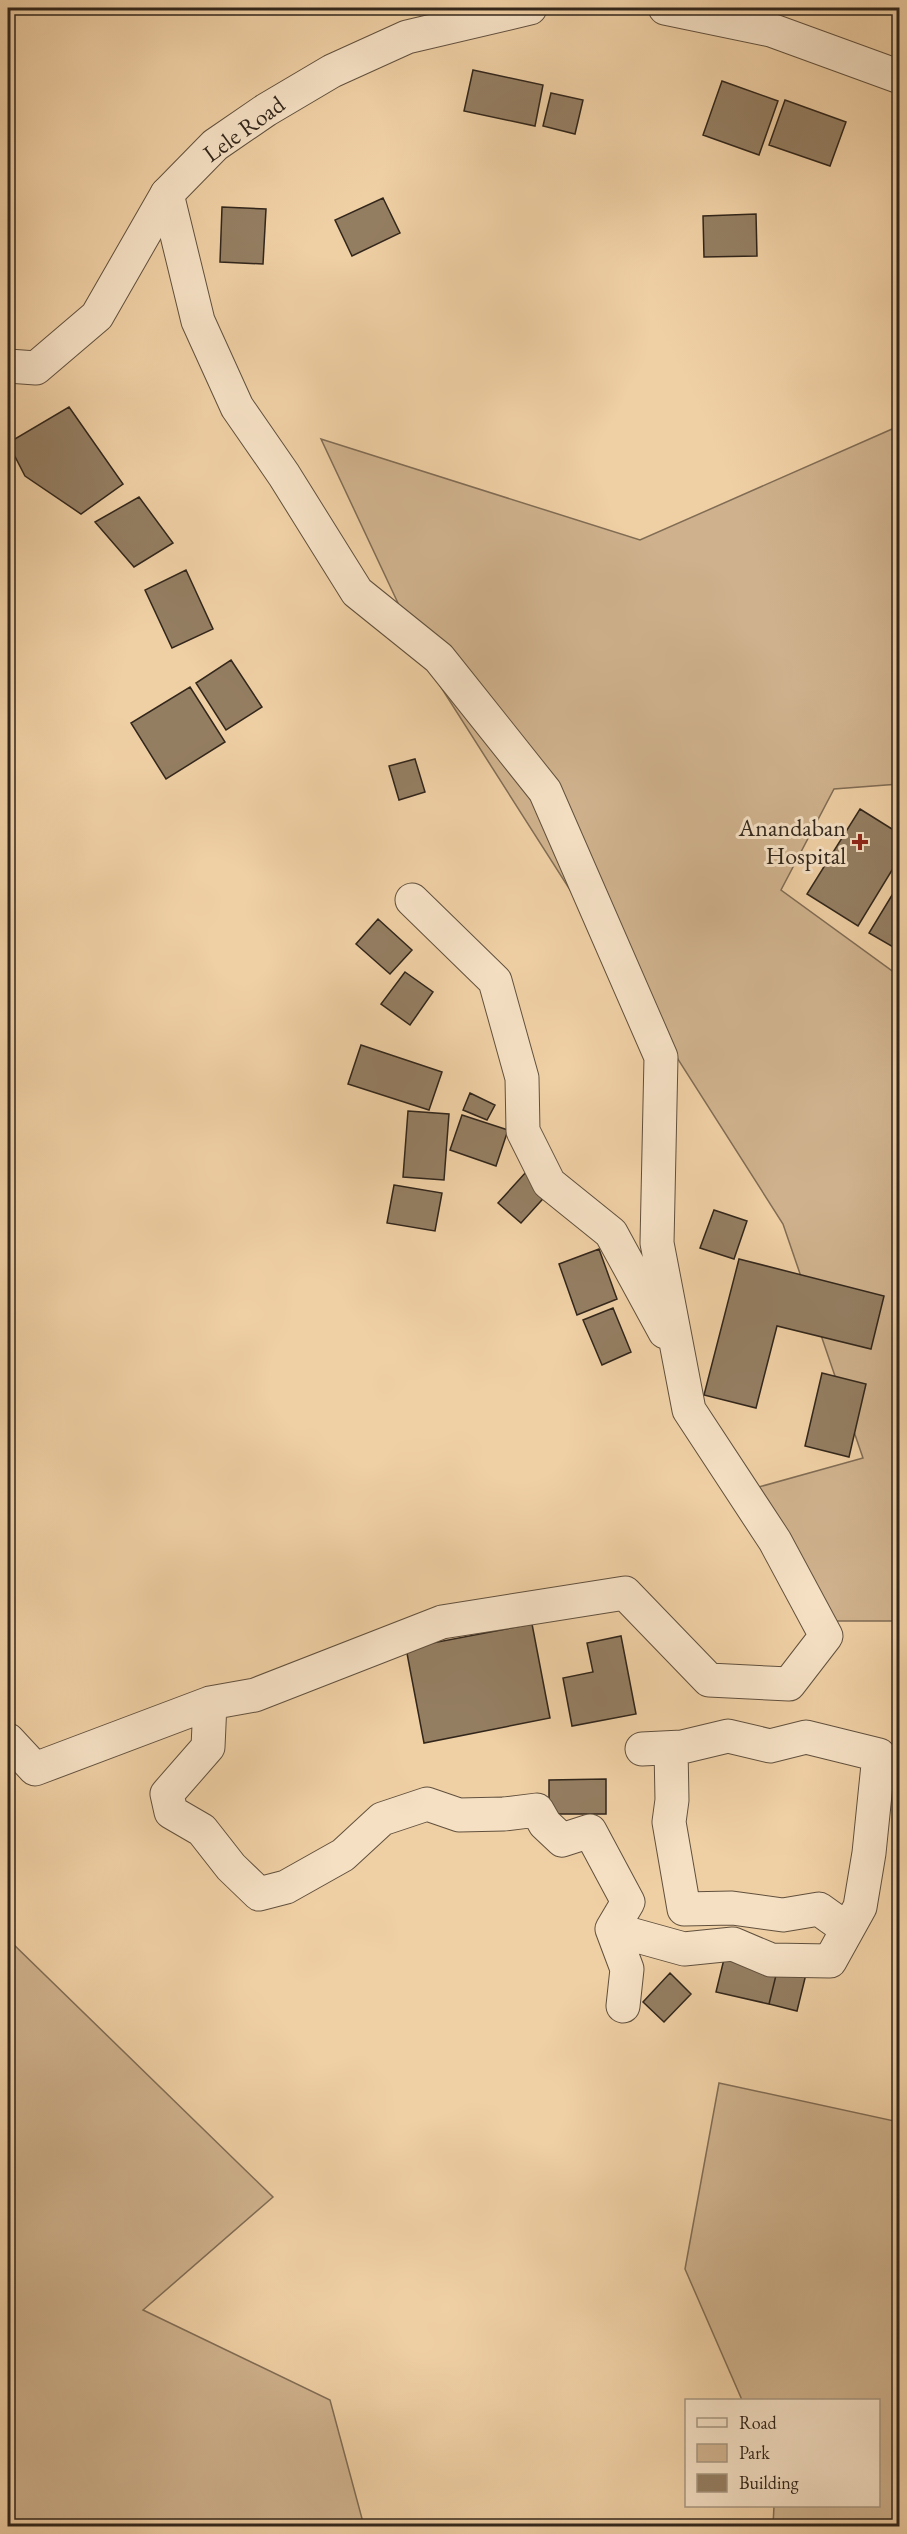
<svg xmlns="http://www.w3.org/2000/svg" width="907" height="2534" viewBox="0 0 907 2534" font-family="'EB Garamond',serif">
  <rect width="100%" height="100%" fill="#efcfa4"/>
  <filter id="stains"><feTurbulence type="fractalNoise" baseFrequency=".00333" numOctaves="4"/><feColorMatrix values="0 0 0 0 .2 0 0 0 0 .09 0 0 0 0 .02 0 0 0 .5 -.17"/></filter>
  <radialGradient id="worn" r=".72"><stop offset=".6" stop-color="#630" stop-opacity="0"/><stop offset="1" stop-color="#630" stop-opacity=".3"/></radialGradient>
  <path fill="#cfb28d" stroke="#806c54" stroke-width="1.5" d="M899 426V784L834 789 781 890 899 976V1621H832L748 1490 863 1458 783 1224 428 667 321 439 640 540Z
    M8 1939 273 2197 143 2310 330 2400 364 2526H8Z
    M719 2083 899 2122V2526H773L774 2506H878V2400H742L685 2269Z"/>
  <path fill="#947e62" stroke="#32261b" stroke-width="1.5" d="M473 70 543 85 535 126 464 111Z
    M722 81 778 101 759 155 703 135Z
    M551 93 583 100 575 134 543 126Z
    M785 100 846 122 830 166 769 145Z
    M383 198 400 233 352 256 335 220Z
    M222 207 266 209 263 264 220 262Z
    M756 214 757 256 704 257 703 216Z
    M69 407 123 484 81 514 25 476 8 443Z
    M139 497 173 543 134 567 95 522Z
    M186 570 213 629 172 648 145 590Z
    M231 660 262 707 226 730 196 683Z
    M190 687 225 742 166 779 131 723Z
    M415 759 425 792 399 800 389 766Z
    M860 809 900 834V857L858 926 807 894Z
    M900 882V951L869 933Z
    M378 919 412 950 390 974 356 944Z
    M405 972 433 992 410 1025 381 1004Z
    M361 1045 442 1072 429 1110 348 1084Z
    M470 1093 495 1105 487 1120 463 1110Z
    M408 1111 449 1114 444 1180 403 1177Z
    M462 1115 508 1130 496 1166 450 1150Z
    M527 1171 550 1191 521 1223 498 1203Z
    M394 1185 442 1193 435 1231 387 1223Z
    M714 1210 747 1221 734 1259 700 1248Z
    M599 1249 617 1299 577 1315 559 1264Z
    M739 1259 884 1296 871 1349 777 1326 756 1408 704 1395Z
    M613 1308 631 1352 602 1365 583 1320Z
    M822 1373 866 1384 849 1457 805 1446Z
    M532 1624 550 1718 424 1743 406 1648Z
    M621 1636 636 1714 572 1726 563 1678 593 1672 587 1643Z
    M606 1779V1814H549V1780Z
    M725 1955 778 1967 769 2004 716 1992Z
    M778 1967 806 1974 797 2011 769 2004Z
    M670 1973 691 1994 664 2022 643 2002Z"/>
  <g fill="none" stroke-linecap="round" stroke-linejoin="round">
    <g stroke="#61503d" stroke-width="35">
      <path id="minor" d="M412 900 495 981 522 1078 523 1131 549 1183 611 1233 665 1332
        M210 1703 208 1747 167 1794 171 1812 202 1830 231 1867 259 1894 286 1887 343 1855 382 1819 427 1804 459 1815 504 1814 537 1810 545 1824 562 1840 590 1831 628 1902 612 1929 627 1969 623 2006
        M8 1740 35 1769 210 1703 255 1695 442 1622 625 1593 709 1680 789 1684 826 1636 775 1541 689 1410 657 1243 661 1057 545 791 439 658 357 592 284 475 237 407 198 321 167 194
        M671 1748 672 1800 669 1822 684 1909 732 1908 783 1915 819 1909 847 1929
        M612 1929 684 1949 733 1944 771 1960 830 1961 860 1907 869 1853 879 1755 806 1737 770 1746 728 1736 682 1747 642 1749"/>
    </g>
    <g stroke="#61503d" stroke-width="35">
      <path id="tertiary" d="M665 8 771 30 900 77
        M8 366 36 368 97 316 167 194 215 145 266 110 332 71 407 37 530 8"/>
    </g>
    <use href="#minor" stroke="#f5e0c4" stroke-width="33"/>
    <use href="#tertiary" stroke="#f5e0c4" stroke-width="33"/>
  </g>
  <path fill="#8f2418" stroke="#f5e0c4" stroke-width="2" d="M857 833h6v6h6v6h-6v6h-6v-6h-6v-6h6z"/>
  <g text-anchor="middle" stroke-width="6" stroke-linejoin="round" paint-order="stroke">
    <g font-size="24" fill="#32261b" stroke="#f5e0c4">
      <text transform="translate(244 129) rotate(-36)" y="8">Lele Road</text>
    </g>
    <g font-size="24" fill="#32261b" stroke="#f5e0c4" text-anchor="end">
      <text x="846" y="836">Anandaban<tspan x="846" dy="28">Hospital</tspan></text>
    </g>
  </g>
  <rect width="907" height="2534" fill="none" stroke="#efcfa4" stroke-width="30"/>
  <rect x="9" y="9" width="889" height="2516" fill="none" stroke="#32261b" stroke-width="3"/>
  <rect x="15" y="15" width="877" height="2504" fill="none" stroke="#32261b" stroke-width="1.5"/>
  <rect x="685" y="2399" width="195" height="108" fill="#f5e0c4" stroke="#a79680" stroke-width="1.5"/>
  <rect x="697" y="2418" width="30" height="9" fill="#f5e0c4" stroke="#a79680" stroke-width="1.5"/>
  <text x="739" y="2429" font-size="18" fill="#32261b">Road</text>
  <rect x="697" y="2444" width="30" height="18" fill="#cfb28d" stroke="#a79680" stroke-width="1.5"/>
  <text x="739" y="2459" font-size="18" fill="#32261b">Park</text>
  <rect x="697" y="2474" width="30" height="18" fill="#947e62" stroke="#a79680" stroke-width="1.5"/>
  <text x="739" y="2489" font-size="18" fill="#32261b">Building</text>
  <rect width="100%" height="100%" filter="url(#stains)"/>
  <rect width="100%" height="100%" fill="url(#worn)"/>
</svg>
